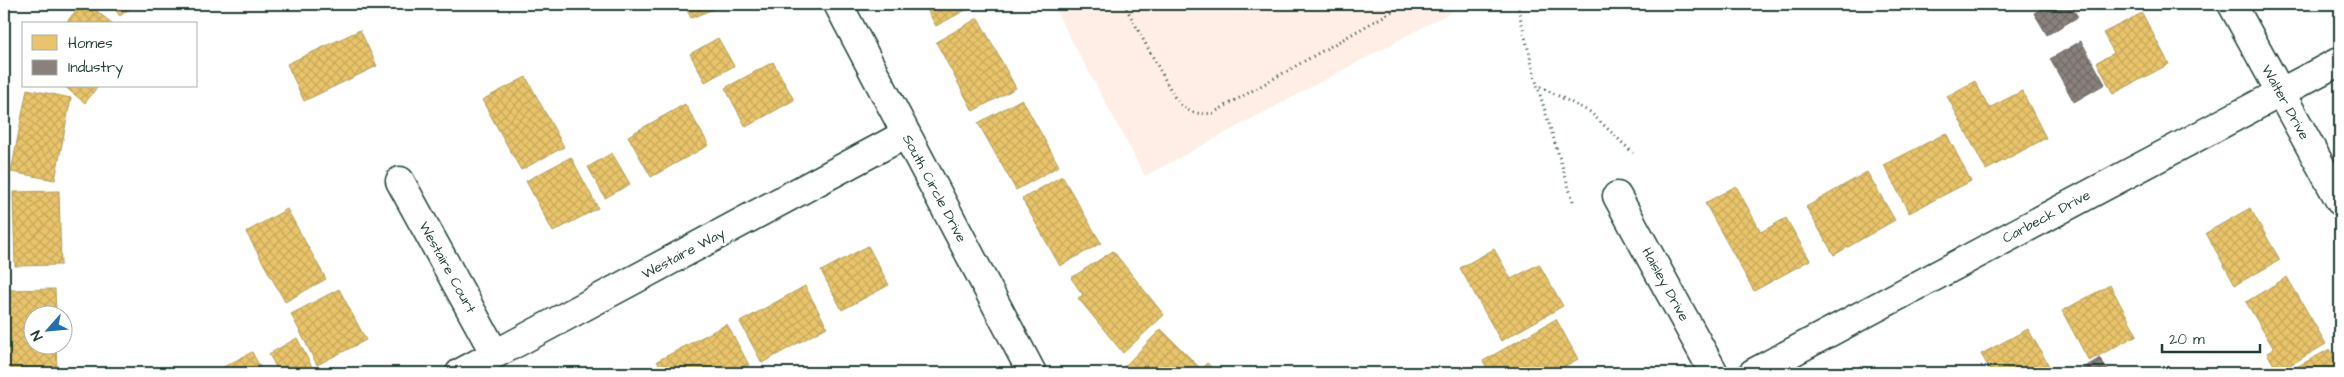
<svg xmlns="http://www.w3.org/2000/svg" width="2344" height="377" viewBox="0 0 2344 377" font-family="'Architects Daughter',sans-serif">
  <defs>
    <pattern id="homes-cross-hatch" width="8" height="8" patternUnits="userSpaceOnUse" patternTransform="scale(1.25)"><rect width="8" height="8" fill="#e9c46a"/><path d="M0 0l8 8M0 8l8-8" fill="none" stroke="#c7a95c"/></pattern>
    <pattern id="industry-cross-hatch" width="8" height="8" patternUnits="userSpaceOnUse" patternTransform="scale(1.25)"><rect width="8" height="8" fill="#8a817c"/><path d="M0 0l8 8M0 8l8-8" fill="none" stroke="#706b66"/></pattern>
  </defs>
  <rect width="100%" height="100%" fill="#fff"/>
  <filter id="ink" filterUnits="userSpaceOnUse"><feTurbulence type="fractalNoise" baseFrequency=".02" numOctaves="2"/><feDisplacementMap in="SourceGraphic" scale="10" xChannelSelector="R" yChannelSelector="G"/><feConvolveMatrix kernelMatrix="1 2 1 2 8 2 1 2 1" color-interpolation-filters="sRGB"/></filter>
  <g filter="url(#ink)">
    <path fill="#feeee6" d="M1052 4H1466L1145 176Z"/>
    <path fill="url(#homes-cross-hatch)" stroke="#ac9c5a" d="M81 4H88L113 24H65Z
      M111 4H136L120 16Z
      M684 4H720L721 6 691 18Z
      M924 4H972L973 6 936 26Z
      M2142 13 2169 64 2113 94 2097 62 2114 53 2103 33Z
      M978 18 1016 88 973 111 936 42Z
      M360 30 377 66 304 101 287 64Z
      M718 38 734 66 705 82 690 54Z
      M773 62 794 100 746 127 725 88Z
      M526 77 564 147 521 170 482 100Z
      M1975 81 1989 108 2022 91 2046 138 1986 170 1947 96Z
      M64 86H98L85 103Z
      M27 89 71 98 55 180 11 172Z
      M1022 99 1059 166 1016 190 978 123Z
      M685 104 709 145 651 177 628 136Z
      M1946 133 1971 181 1909 213 1884 165Z
      M612 153 630 184 605 198 588 167Z
      M571 157 598 208 553 232 526 181Z
      M1867 172 1895 220 1834 255 1806 207Z
      M1062 176 1101 243 1060 266 1022 199Z
      M1736 186 1761 232 1786 218 1810 260 1754 291 1705 203Z
      M59 191 61 265 15 266 13 192Z
      M2250 208 2280 260 2235 285 2206 233Z
      M287 209 326 279 285 302 246 232Z
      M868 246 889 285 842 310 821 271Z
      M1494 249 1511 279 1539 264 1563 306 1501 341 1460 268Z
      M1113 251 1164 315 1123 353 1078 298 1083 295 1071 278Z
      M2287 277 2326 344 2278 372 2267 353 2274 349 2246 302Z
      M2110 285 2137 335 2089 361 2062 311Z
      M805 286 827 327 762 363 740 322Z
      M55 289 56 314H32V344H56L57 370 8 371 7 290Z
      M339 289 366 340 317 365 291 314Z
      M1556 319 1578 359 1553 373H1490L1483 361Z
      M727 324 749 365 734 373H664L657 361Z
      M1161 329 1201 369 1207 363 1218 373H1130L1124 367Z
      M2028 329 2053 373H1992L1981 354Z
      M297 338 314 371 310 373H279L269 354Z
      M2330 349 2340 368V373H2285Z
      M252 352 263 373H212Z"/>
    <path fill="url(#industry-cross-hatch)" stroke="#6a6d66" d="M2050 4H2070L2078 17 2047 35 2034 13Z
      M2081 41 2105 84 2074 102 2050 59Z
      M2100 358 2110 373H2075Z"/>
    <g fill="none" stroke-linecap="round" stroke-linejoin="round">
      <g stroke="#1f3d34" stroke-width="31">
        <path id="street" d="M838 4 1032 373
          M2232 4 2340 201
          M400 181 495 354
          M1617 196 1714 373
          M460 373 906 134
          M1753 373 2340 61"/>
      </g>
      <path stroke="#1f3d34" stroke-width="3" stroke-dasharray="1 4" stroke-linecap="butt" d="M1124 4 1175 98C1186 112 1195 115 1213 113L1405 4
        M1517 4 1537 85
        M1573 201 1537 85 1590 112 1633 153"/>
      <use href="#street" stroke="#fff" stroke-width="28"/>
    </g>
  </g>
  <g text-anchor="middle" stroke-width="5" stroke-linejoin="round" paint-order="stroke">
    <g font-size="14" fill="#1f3d34" stroke="#fff">
      <text transform="translate(2286 102) rotate(61)" y="5">Walter Drive</text>
      <text transform="translate(935 188) rotate(62)" y="5">South Circle Drive</text>
      <text transform="translate(2046 216) rotate(-28)" y="5">Carbeck Drive</text>
      <text transform="translate(683 253) rotate(-28)" y="5">Westaire Way</text>
      <text transform="translate(448 267) rotate(61)" y="5">Westaire Court</text>
      <text transform="translate(1666 284) rotate(61)" y="5">Haisley Drive</text>
    </g>
  </g>
  <rect width="2344" height="377" fill="none" stroke="#fff" stroke-width="20"/>
  <rect x="10" y="10" width="2324" height="357" fill="none" stroke="#1f3d34" stroke-width="2" filter="url(#ink)"/>
  <rect x="22" y="22" width="175" height="65" fill="#ffffff" stroke="#a5b1ae"/>
  <rect x="32" y="35" width="25" height="15" fill="#e9c46a" stroke="#a5b1ae"/>
  <text x="68" y="48" font-size="15" fill="#1f3d34">Homes</text>
  <rect x="32" y="60" width="25" height="15" fill="#8a817c" stroke="#a5b1ae"/>
  <text x="68" y="72" font-size="15" fill="#1f3d34">Industry</text>
  <g transform="translate(48 330) rotate(243)"><circle r="24" fill="#ffffff" stroke="#a5b1ae"/>
  <path d="M0-4L9 19L0 12L-9 19Z" fill="#1f6fb2"/>
  <text y="-8" font-size="14" font-weight="bold" text-anchor="middle" fill="#1f3d34">N</text>
  </g>
  <path d="M2162 344v8h98v-8" fill="none" stroke="#1f3d34" stroke-width="2.5"/>
  <text x="2169" y="344" font-size="15" fill="#1f3d34" stroke="#ffffff" stroke-width="4" paint-order="stroke">20 m</text>
</svg>
